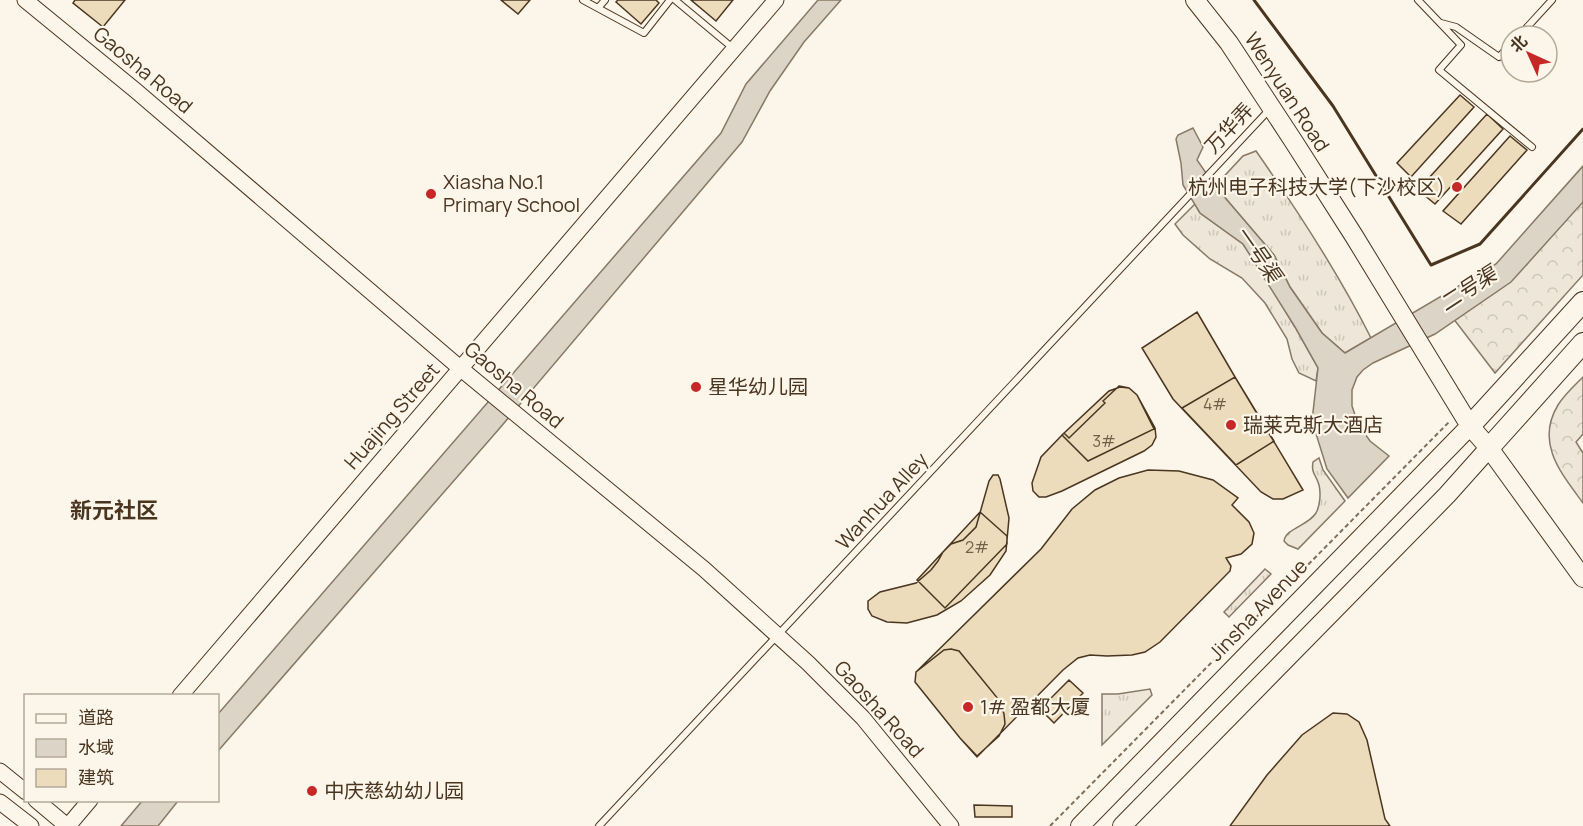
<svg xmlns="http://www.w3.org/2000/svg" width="1583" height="826" viewBox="0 0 1583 826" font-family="Manrope,'Noto Sans SC',sans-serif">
  <defs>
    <pattern id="grass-tufts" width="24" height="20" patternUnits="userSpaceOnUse" patternTransform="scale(1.5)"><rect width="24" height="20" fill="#ede6d9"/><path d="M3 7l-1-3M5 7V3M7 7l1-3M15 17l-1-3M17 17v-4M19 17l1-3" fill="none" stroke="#cdc6ba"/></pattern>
    <pattern id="forest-crowns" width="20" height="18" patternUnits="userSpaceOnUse" patternTransform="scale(1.5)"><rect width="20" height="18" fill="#ede6d9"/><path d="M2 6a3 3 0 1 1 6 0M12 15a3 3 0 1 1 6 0" fill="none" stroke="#cdc6ba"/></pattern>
  </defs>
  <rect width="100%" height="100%" fill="#fbf6e9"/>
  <path fill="url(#grass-tufts)" stroke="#887966" stroke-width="1.5" d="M1256 151C1298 211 1338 272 1371 338L1345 353 1322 333 1290 287 1274 255 1215 186 1243 156Z
    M1195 204 1200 213 1243 244 1258 265 1295 327 1318 368 1316 381 1299 373 1292 359 1287 339 1265 303 1242 278 1210 259 1183 235 1175 224Z
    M1319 458 1323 470 1345 501 1298 549 1288 545 1284 541C1286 528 1308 526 1316 513 1320 506 1321 493 1319 485 1316 474 1311 474 1313 462Z
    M1265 569 1271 574 1229 617 1224 612Z
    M1150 689 1152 695 1102 745V694H1118Z"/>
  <path fill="url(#forest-crowns)" stroke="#887966" stroke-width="1.5" d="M1583 190V275L1495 373 1443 305 1500 270Z
    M1583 377V434L1576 442 1583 453V503C1561 473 1535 443 1558 405 1564 395 1575 385 1583 377Z"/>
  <path fill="#dcd4c6" stroke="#887966" stroke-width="1.5" d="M818 0H841L804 42 770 91 742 142 499 429 218 751V714L721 133 746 84Z
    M1193 128 1203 147 1197 160 1215 186 1274 255 1290 287 1322 333 1345 353 1496 264 1583 166V202L1511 282 1435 334 1373 363 1363 370 1357 377 1352 390V406L1358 424 1370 441 1389 456 1348 498 1327 469 1312 421 1318 368 1295 327 1243 244 1200 213 1183 185 1181 163 1176 139 1178 135Z
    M143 800H178V801L158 826H121Z"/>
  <path fill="#ecdcbc" stroke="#4a3520" stroke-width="1.5" d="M75 0H125L103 27 73 3Z
    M501 0H530L518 14Z
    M618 0H656L659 3 641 24 616 2Z
    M691 0H733L716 21Z
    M1460 95 1474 107 1411 177 1397 163Z
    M1487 114 1503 129 1435 204 1418 190Z
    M1510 136 1527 150 1461 224 1443 211Z
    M1197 312 1235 377 1303 490 1283 499H1273L1261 492 1173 399 1142 348Z
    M1235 377 1274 441 1236 465 1182 408Z
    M1119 386 1129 388 1137 395 1155 428 1156 437 1152 445 1144 451 1062 491 1046 497H1039L1033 491 1032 483 1041 457 1064 433 1069 438 1105 403 1103 401Z
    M1120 387 1129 388 1137 395 1154 429 1088 461 1062 435 1109 391Z
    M1148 470 1179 471 1213 480 1238 498 1232 505 1249 522 1254 533 1252 544 1241 554 1226 558 1231 566 1230 571 1160 642 1145 652 1132 655 1107 656 1090 655 1078 658 1063 670 977 757 960 738 915 682 916 672 1041 549 1072 509 1095 490 1119 478Z
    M993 475H998L1000 479 1009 518 1006 551 990 575 961 601 937 615 907 623 887 622 872 616 868 609V601L880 592 916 583 931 570 938 561 943 552 951 544 963 540 976 527 989 481Z
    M980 512 1007 536V544L945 608 917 580Z
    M951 649 959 651 999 700 1004 714 1005 724 999 736 977 756 960 738 915 682 916 672 944 650Z
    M1069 680 1083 693 1054 723 1043 712 1044 705Z
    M1333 713 1347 714 1359 722 1367 740 1385 819 1390 826H1230L1267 775 1302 735Z
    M974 805 1012 806V817H975Z"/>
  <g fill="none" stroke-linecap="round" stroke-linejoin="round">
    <g stroke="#4a3520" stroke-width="8">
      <path id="service" d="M583 0 644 33 670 0
        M675 0 734 49
        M1418 0 1461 45 1439 70 1532 147
        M598 8 605 0
        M1441 23 1456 27 1499 57 1511 44
        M1519 36 1552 0
        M599 826 1269 110"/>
    </g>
    <g stroke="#4a3520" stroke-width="17">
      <path id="tertiary" d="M25 0 135 90 460 368 704 569 808 663 863 718 951 826
        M180 696 776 0
        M0 771 26 792
        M36 800 67 826
        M0 802 31 826
        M68 826 90 800"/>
    </g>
    <g stroke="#4a3520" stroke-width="20">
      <path id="secondary" d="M1195 0 1229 43 1294 142 1354 236 1470 426 1489 448 1583 578
        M1080 826 1470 426
        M1122 826 1447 495 1489 448"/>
    </g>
    <g stroke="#4a3520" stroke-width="22">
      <path id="primary" d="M1470 426 1583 302
        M1489 448 1583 343"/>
    </g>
    <path stroke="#7f6f5c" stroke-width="2" stroke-dasharray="4.5 3" stroke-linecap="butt" d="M1050 826 1450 421"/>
    <use href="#service" stroke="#fbf6e9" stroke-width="6"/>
    <use href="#tertiary" stroke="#fbf6e9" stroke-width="15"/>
    <use href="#secondary" stroke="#fbf6e9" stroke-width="18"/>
    <use href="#primary" stroke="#fbf6e9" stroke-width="20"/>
    <path stroke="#4a3520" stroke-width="3" d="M1254 0 1333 106 1431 265 1480 244 1583 129"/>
  </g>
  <g fill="#c62828" stroke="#fbf6e9" stroke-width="2">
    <circle cx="1457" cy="187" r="6"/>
    <circle cx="431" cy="194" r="6"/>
    <circle cx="696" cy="387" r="6"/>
    <circle cx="1231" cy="425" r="6"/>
    <circle cx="968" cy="707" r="6"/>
    <circle cx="312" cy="791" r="6"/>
  </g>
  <g text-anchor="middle" stroke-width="4.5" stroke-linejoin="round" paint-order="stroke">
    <g font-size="16" fill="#725f47">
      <text x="1215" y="410">4#</text>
      <text x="1104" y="447">3#</text>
      <text x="977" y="553">2#</text>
    </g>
    <g font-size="20" fill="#4a3520" stroke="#fbf6e9">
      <text transform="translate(143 70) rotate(40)" y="7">Gaosha Road</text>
      <text transform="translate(1287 92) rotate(57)" y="7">Wenyuan Road</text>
      <text transform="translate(1229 128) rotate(-47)" y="7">万华弄</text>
      <text transform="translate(514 385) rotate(40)" y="7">Gaosha Road</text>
      <text transform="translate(392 416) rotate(-49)" y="7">Huajing Street</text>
      <text transform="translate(882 501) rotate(-47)" y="7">Wanhua Alley</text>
      <text transform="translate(1258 610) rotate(-46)" y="7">Jinsha Avenue</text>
      <text transform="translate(879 709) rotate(48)" y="7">Gaosha Road</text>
    </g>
    <g font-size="20" fill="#4a3520" stroke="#fbf6e9" text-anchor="start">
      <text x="443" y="189">Xiasha No.1<tspan x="443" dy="23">Primary School</tspan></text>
      <text x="1445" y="194" text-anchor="end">杭州电子科技大学(下沙校区)</text>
      <text x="708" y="394">星华幼儿园</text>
      <text x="1243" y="432">瑞莱克斯大酒店</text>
      <text x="980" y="714">1# 盈都大厦</text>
      <text x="324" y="798">中庆慈幼幼儿园</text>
    </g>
    <g font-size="21" font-style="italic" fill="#4a3520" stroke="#fbf6e9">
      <text transform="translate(1258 254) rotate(55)" y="7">一号渠</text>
      <text transform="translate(1468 289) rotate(-33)" y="7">二号渠</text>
    </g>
    <g font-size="22" font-weight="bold" fill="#4a3520" stroke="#fbf6e9">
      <text x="114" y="518">新元社区</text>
    </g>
  </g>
  <rect x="24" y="694" width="195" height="108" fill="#fbf6e9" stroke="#b4a999" stroke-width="1.5"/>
  <rect x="36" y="714" width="30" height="9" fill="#fbf6e9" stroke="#b4a999" stroke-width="1.5"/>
  <text x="78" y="724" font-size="18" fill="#4a3520">道路</text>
  <rect x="36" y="739" width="30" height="18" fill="#dcd4c6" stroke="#b4a999" stroke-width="1.5"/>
  <text x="78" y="754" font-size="18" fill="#4a3520">水域</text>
  <rect x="36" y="769" width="30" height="18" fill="#ecdcbc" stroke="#b4a999" stroke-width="1.5"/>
  <text x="78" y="784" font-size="18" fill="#4a3520">建筑</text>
  <g transform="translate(1529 54) rotate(315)"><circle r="28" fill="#fbf6e9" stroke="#b4a999" stroke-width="1.5"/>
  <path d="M0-4.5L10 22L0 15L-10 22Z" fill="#c62828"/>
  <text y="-9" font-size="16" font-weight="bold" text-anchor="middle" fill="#4a3520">北</text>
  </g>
</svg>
